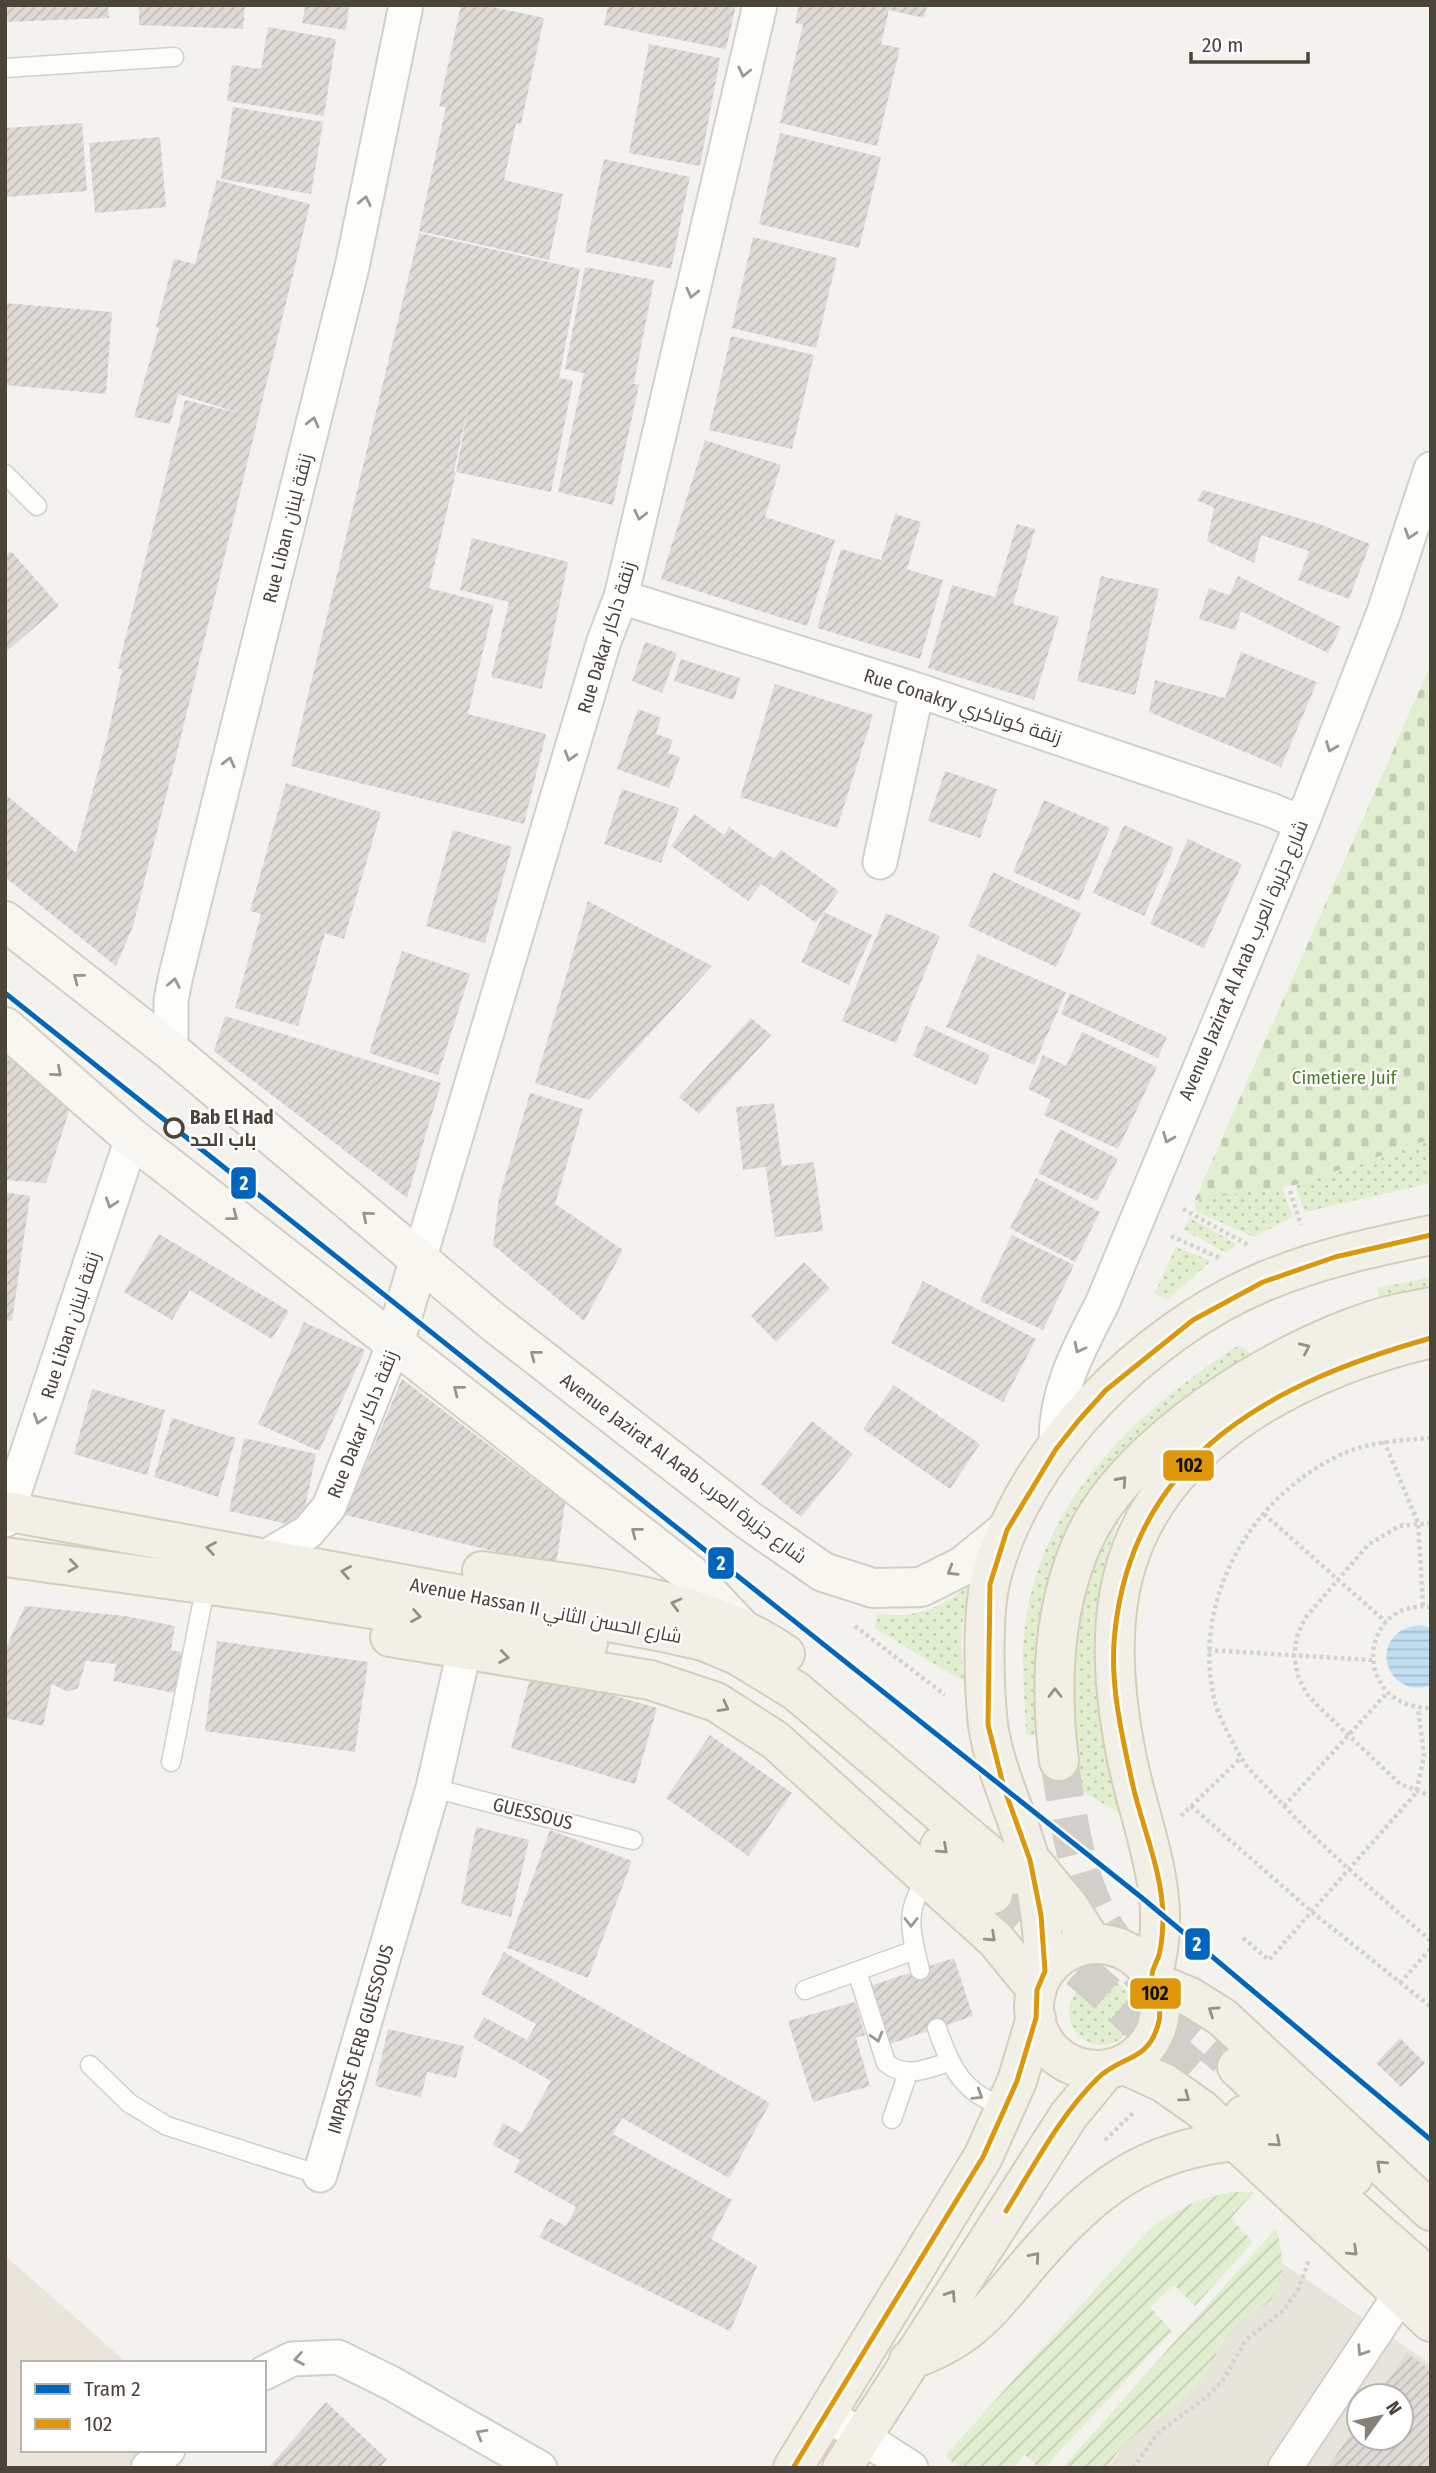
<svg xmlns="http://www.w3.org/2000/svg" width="1436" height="2473" viewBox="0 0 1436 2473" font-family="'Fira Sans Condensed',Cairo,sans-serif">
  <defs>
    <pattern id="grass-dots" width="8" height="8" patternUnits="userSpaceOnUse" patternTransform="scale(1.75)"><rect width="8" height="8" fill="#e1eecf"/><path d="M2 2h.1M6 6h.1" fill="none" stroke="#c3cdb2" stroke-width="1.8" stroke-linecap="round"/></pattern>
    <pattern id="cemetery-stones" width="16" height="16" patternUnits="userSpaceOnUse" patternTransform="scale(1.75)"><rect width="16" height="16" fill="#e1eecf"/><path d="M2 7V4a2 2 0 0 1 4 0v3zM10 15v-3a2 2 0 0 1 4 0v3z" fill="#c3cdb2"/></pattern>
    <pattern id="garden-furrows" width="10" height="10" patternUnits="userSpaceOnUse" patternTransform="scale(1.75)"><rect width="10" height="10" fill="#e1eecf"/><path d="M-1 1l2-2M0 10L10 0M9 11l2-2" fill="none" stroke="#c3cdb2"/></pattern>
    <pattern id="water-rules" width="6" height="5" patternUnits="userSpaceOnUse" patternTransform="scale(1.75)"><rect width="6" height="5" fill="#c0ddf1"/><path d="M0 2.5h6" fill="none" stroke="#a6bfcf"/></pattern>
    <pattern id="building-hatch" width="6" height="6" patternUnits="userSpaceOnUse" patternTransform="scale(1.75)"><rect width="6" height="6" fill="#dedbd6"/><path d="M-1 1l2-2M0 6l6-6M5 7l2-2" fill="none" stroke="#c0bdb8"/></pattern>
  </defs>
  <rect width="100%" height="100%" fill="#f4f2ee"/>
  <path fill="#e7e4dc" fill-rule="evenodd" d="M1282 2263 1431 2364V2468H1108L1130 2437 1177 2404 1200 2382 1228 2333 1243 2318 1263 2306 1281 2275ZM1359 2396H1401V2438H1359Z"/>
  <path fill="#eae5da" d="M5 2256 127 2363H23V2450H145L125 2468H5Z"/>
  <path fill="url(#grass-dots)" d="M1431 1139V1183L1305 1212 1295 1185Z
    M1282 1187 1293 1217 1254 1237 1196 1211 1195 1200Z
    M1190 1218 1237 1244 1226 1253 1184 1230Z
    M1176 1247 1211 1261 1167 1300 1155 1293Z
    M1431 1277V1294L1381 1305 1377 1288Z
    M1239 1345 1252 1355 1135 1452 1039 1690 1036 1736 1026 1735C1025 1701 1021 1667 1024 1634 1037 1503 1135 1412 1239 1345Z
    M1114 1518 1118 1522C1077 1634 1094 1704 1123 1815L1076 1788C1068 1732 1063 1651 1080 1597 1088 1570 1103 1544 1114 1518Z
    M975 1580C960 1615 958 1645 965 1682L874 1628 878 1614C919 1619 945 1607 975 1580Z
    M1069 2012a33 33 0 1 1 66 0a33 33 0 1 1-66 0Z"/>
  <path fill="url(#cemetery-stones)" d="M1431 664V1139L1295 1185 1195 1200Z"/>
  <path fill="url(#garden-furrows)" d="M1235 2192H1254L1231 2218 1253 2242 1195 2306 1174 2285 1150 2307 1172 2331 1044 2468H1039L1025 2455 1012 2468H960L945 2456 1147 2232C1173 2210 1200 2197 1235 2192Z
    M1276 2228C1284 2252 1287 2287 1266 2304 1256 2312 1244 2316 1235 2325 1218 2342 1214 2366 1198 2384 1170 2416 1128 2428 1108 2468H1062Z"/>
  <path fill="url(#water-rules)" d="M1421 1625 1431 1628V1685C1385 1702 1364 1630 1421 1625Z"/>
  <path fill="url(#building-hatch)" fill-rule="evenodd" d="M5 5H108L109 18 5 22Z
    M139 5H245L243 29 139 25Z
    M296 5H349L346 30 302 23 305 8Z
    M461 5H484L544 18 521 124 516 123 504 180 563 194 549 260 419 231 446 107 439 106Z
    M608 5H736L726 49 604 25Z
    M799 5H927L924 18 889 10 881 44 900 48 877 146 780 123 803 25 795 23Z
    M268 27 336 39 324 116 227 101 232 65 261 69Z
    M649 44 720 58 700 166 629 153Z
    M233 107 323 122 311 194 221 179Z
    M82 123 87 191 5 197V128Z
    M780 133 881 157 859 248 759 224Z
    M160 137 166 207 95 213 89 143Z
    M604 159 690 177 671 269 585 252Z
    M217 180 310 204 176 757 133 926 116 966 5 877V794L76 853 108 734 122 670 118 668 185 400 243 414 178 394 170 424 134 417 159 328 156 327 174 259 195 264Z
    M419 233 580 269 559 378 573 381 551 492 456 472 429 588 494 605 468 714 546 734 524 824 291 766ZM469 403 456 472 426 465 454 471Z
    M753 237 837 258 816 348 732 328Z
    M585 267 654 280 634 383 621 381 639 385 613 505 558 492 584 373 565 369Z
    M5 303 112 312 106 394 5 385Z
    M731 336 814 355 792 449 709 430Z
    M705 440 781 465 765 517 835 540 807 626 661 579Z
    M1203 490 1319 524 1370 544 1349 599 1298 580 1309 551 1261 535 1254 563 1207 541 1214 508 1197 500Z
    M895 514 921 522 907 569 943 580 920 659 817 628 841 549 881 560Z
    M1017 524 1035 529 1013 604 1059 617 1034 700 928 668 952 585 995 597Z
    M472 538 568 562 542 689 491 677 509 602 460 590Z
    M11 551 59 606 5 653V556Z
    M1101 576 1159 589 1135 695 1077 681Z
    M1238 576 1341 627 1328 653 1241 611 1235 630 1199 619 1209 588 1229 595Z
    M645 642 677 653 662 693 632 681Z
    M1241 652 1317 682 1281 767 1149 712 1155 680 1225 698Z
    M681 659 740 678 734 700 674 681Z
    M775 684 873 715 837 828 740 797Z
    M638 709 661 718 656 734 673 740 668 753 680 757 669 788 617 769Z
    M945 771 997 789 980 838 928 821Z
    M286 783 381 812 344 939 325 933 298 1026 235 1008 261 914 250 911Z
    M622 789 679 808 661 863 604 844Z
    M1044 800 1110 828 1079 901 1013 872Z
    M694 814 724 835 729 827 774 859 781 850 839 891 816 923 761 884 748 901 671 846Z
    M1124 825 1174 848 1144 916 1093 893Z
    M453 830 512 847 485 943 426 926Z
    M1188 839 1242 864 1204 948 1150 924Z
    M993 872 1081 913 1056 967 968 926Z
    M588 901 712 966 589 1100 535 1083Z
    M824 912 872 935 849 985 801 962Z
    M886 913 940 936 896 1043 842 1021Z
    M402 951 470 974 438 1075 369 1053Z
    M978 954 1066 992 1034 1065 946 1027Z
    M1070 993 1167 1037 1158 1058 1061 1014Z
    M225 1016 441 1083 407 1198 214 1051Z
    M751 1018 771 1035 699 1114 679 1097Z
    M926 1026 990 1055 976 1085 913 1056Z
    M1082 1032 1157 1067 1118 1149 1044 1115 1051 1100 1028 1089 1043 1055 1066 1066Z
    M5 1056 71 1105 46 1183 5 1180Z
    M530 1093 583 1109 555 1204 623 1250 584 1321 493 1245 499 1198Z
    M774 1103 782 1166 814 1162 823 1231 775 1237 766 1168 774 1166 743 1170 736 1107Z
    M1060 1129 1118 1159 1097 1201 1038 1173Z
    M1036 1178 1100 1212 1075 1262 1010 1228Z
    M5 1192 30 1196 12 1321 5 1320Z
    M159 1234 289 1311 272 1339 190 1290 172 1320 124 1292Z
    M1012 1235 1074 1265 1043 1330 980 1301Z
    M804 1262 830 1288 776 1342 751 1316Z
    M923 1281 1036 1339 1003 1402 891 1343Z
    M304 1322 365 1350 319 1451 258 1424Z
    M402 1379 565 1503 556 1566 345 1515Z
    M894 1385 980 1444 950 1489 863 1429Z
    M92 1389 165 1410 147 1475 74 1454Z
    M172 1418 236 1438 218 1497 154 1477Z
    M812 1421 853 1454 801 1517 761 1484Z
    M244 1438 316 1454 301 1527 229 1511Z
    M25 1606 125 1616 175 1626 171 1650 182 1652 175 1693 113 1681 116 1664 86 1661 78 1688 68 1692 52 1684 43 1726 5 1718V1650Z
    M217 1641 368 1662 355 1752 205 1731Z
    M532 1672 657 1708 635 1784 511 1748Z
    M710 1735 792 1793 748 1856 666 1798Z
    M476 1827 529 1840 511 1917 461 1904Z
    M550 1830 632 1861 588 1978 507 1948Z
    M504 1952 770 2103 729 2178 622 2118 613 2134 732 2200 711 2239 757 2266 730 2331 539 2237 550 2218 566 2226 576 2207 514 2172 520 2160 493 2145 503 2123 522 2133 551 2081 473 2038 484 2017 527 2040 536 2024 481 1994Z
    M954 1958 973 2016 890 2044 870 1986Z
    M855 2002 865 2035 856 2038 870 2086 813 2102 788 2021Z
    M388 2029 464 2046 456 2078 427 2072 421 2097 375 2086Z
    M1400 2038 1425 2063 1401 2087 1376 2063Z
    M1407 2353 1431 2370V2468H1327L1359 2422V2438H1401V2396H1377Z
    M326 2402 387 2459 379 2468H268Z"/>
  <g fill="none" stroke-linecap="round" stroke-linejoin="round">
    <path stroke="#d2cfca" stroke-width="38" stroke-dasharray="38 19" stroke-linecap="butt" d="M1059 1761C1069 1819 1075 1880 1107 1931 1129 1965 1161 1994 1188 2024
      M993 1894 1206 2081
      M1169 2008 1226 2057"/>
    <g stroke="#d2d0cb" stroke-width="21">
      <path id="lane" d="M5 68 174 57
        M5 474 37 506
        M171 1762 206 1584
        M433 1788 633 1840
        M920 1970C911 1934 903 1909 928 1878
        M857 1971 886 2063C907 2079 926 2069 949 2062
        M805 1990 915 1950
        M937 2028C950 2067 964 2096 1007 2107
        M90 2065 129 2103 167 2126 320 2175
        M892 2119 908 2073"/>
    </g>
    <g stroke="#d2d0cb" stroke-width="37">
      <path id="street" d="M621 597 917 690 1271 810 1302 823
        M880 862 917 690
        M171 1051V1000L176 975 352 267 406 5
        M419 1260 604 641 621 597 760 5
        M1056 1449C1054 1394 1077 1352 1102 1304L1302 823 1384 612 1431 469
        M5 1520 132 1138
        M264 1558 308 1532 329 1507 395 1341
        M320 2175 433 1788 464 1651
        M264 2373 292 2359 338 2357 391 2383 540 2468
        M827 2414 911 2468
        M148 2468 168 2450
        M1285 2468 1400 2295"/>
    </g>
    <g stroke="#d3cfc5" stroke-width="42">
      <path id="secondary" d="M5 921 171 1051 491 1320 748 1520 823 1572 873 1588 921 1587 963 1566 1007 1530
        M5 1027 132 1138 690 1574 740 1627
        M395 1341 419 1260"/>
    </g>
    <g stroke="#d6cebb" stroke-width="42">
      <path id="primary" d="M5 1511 658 1631 703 1641 737 1655 796 1691 1013 1875
        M5 1557 276 1594 588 1643
        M482 1571C586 1587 696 1593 785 1654
        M390 1637 650 1680 716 1702 775 1740 996 1940 1037 1990
        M1059 1761C1050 1688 1052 1610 1083 1541 1127 1443 1274 1352 1374 1320 1392 1314 1412 1311 1431 1307
        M940 1846 993 1894
        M1034 1864 1070 1908 1092 1943
        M1034 2007a63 63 0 1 1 126 0a63 63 0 1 1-126 0Z
        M1045 1971C1043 1934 1040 1897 1030 1861 1018 1815 995 1772 988 1725 984 1688 982 1617 990 1582 1020 1455 1145 1331 1263 1282 1317 1259 1374 1247 1431 1235
        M1152 1976C1176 1898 1141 1831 1126 1754 1116 1703 1110 1648 1119 1596 1144 1446 1297 1370 1431 1338
        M1156 1983 1190 1997 1222 2017 1431 2211
        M1125 2065 1164 2083 1201 2109 1431 2322
        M1237 2067 1353 2177
        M1244 2115 1431 2279
        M909 2360C974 2338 992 2307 1034 2258 1093 2190 1143 2150 1235 2141
        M793 2468 983 2157 1017 2081 1036 2018
        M842 2468 1069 2115 1107 2069"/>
    </g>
    <path stroke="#d3d2cc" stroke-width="4.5" stroke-dasharray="3.5 3.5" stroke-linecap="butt" d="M1290 1191 1301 1225
      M1183 1209 1250 1246
      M1171 1236 1222 1259
      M1431 1438C1399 1440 1367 1442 1338 1456 1249 1499 1192 1601 1214 1698 1218 1716 1231 1739 1240 1756 1247 1769 1261 1781 1271 1792 1320 1846 1376 1893 1431 1941
      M1384 1441 1418 1523 1423 1606
      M1264 1514 1386 1622
      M1431 1523 1399 1526 1368 1545 1305 1618 1297 1636 1294 1656 1298 1676 1307 1694 1321 1709 1400 1784 1431 1796
      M1431 1607C1358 1598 1350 1708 1431 1708
      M855 1626 945 1695
      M1208 1650 1372 1660
      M1191 1806 1312 1912 1431 2007
      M1284 1806 1387 1693
      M1181 1816 1241 1758
      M1243 1938 1269 1960 1416 1793 1424 1756 1418 1708
      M1400 1983 1431 1948
      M1105 2140 1134 2112
      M1133 2468 1158 2433 1209 2395 1223 2380 1246 2340 1284 2310 1298 2290 1309 2260"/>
    <use href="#lane" stroke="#fdfdfc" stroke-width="18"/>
    <use href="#street" stroke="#fdfdfc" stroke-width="33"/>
    <use href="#secondary" stroke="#f7f6f1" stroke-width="38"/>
    <use href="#primary" stroke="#f2efe6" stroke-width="38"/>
    <g stroke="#fff" stroke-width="10">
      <path id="bus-1" d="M1006 2211C1034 2166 1060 2115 1098 2078 1121 2055 1147 2063 1158 2025 1164 2006 1152 1994 1152 1976 1152 1968 1157 1962 1159 1955 1162 1943 1163 1928 1163 1916 1162 1871 1143 1829 1133 1786 1122 1736 1109 1682 1115 1631 1134 1453 1275 1382 1431 1338
        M793 2468 983 2157 1017 2081 1036 2018 1037 1990 1045 1971 1041 1915 1030 1860 1004 1788 988 1725 990 1584 1007 1530 1056 1449 1079 1420 1106 1390 1193 1320 1263 1282 1335 1257 1431 1235"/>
    </g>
    <use href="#bus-1" stroke="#dd9709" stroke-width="5"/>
    <g stroke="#fff" stroke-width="10">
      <path id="tram-1" d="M5 993 1141 1897 1431 2140"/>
    </g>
    <use href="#tram-1" stroke="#0065bd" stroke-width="5"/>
  </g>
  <defs><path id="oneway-chevron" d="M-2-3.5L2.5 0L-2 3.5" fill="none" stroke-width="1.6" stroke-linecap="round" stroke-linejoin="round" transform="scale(1.75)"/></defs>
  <g stroke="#9b9791">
    <use href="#oneway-chevron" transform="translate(744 72) rotate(103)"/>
    <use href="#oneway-chevron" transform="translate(365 201) rotate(-78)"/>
    <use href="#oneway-chevron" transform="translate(692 293) rotate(103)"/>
    <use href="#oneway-chevron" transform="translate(313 422) rotate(-76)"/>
    <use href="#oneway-chevron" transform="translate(640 515) rotate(103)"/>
    <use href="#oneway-chevron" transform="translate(1410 534) rotate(108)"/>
    <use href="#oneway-chevron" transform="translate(1331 747) rotate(111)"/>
    <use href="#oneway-chevron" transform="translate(570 756) rotate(107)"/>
    <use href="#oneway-chevron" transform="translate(229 762) rotate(-76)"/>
    <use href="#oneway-chevron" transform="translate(174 983) rotate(-79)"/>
    <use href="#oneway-chevron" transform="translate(1168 1138) rotate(112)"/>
    <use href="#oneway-chevron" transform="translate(111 1203) rotate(108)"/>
    <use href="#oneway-chevron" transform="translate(1079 1348) rotate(117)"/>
    <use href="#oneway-chevron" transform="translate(39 1419) rotate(108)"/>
    <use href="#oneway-chevron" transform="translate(911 1922) rotate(90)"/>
    <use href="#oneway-chevron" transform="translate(877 2037) rotate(74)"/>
    <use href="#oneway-chevron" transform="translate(978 2095) rotate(32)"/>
    <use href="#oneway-chevron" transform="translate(1362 2351) rotate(123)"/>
    <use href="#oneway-chevron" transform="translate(299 2359) rotate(170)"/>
    <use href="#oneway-chevron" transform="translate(481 2434) rotate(-150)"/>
  </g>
  <g stroke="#98948c">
    <use href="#oneway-chevron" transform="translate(78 978) rotate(-142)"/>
    <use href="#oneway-chevron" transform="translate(57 1072) rotate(41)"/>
    <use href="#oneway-chevron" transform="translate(233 1216) rotate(38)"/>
    <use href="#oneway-chevron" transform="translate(367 1216) rotate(-140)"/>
    <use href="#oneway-chevron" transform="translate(535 1355) rotate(-142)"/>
    <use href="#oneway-chevron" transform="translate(458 1390) rotate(-142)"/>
    <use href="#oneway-chevron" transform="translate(636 1532) rotate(-142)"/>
    <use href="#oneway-chevron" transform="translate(952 1571) rotate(149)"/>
  </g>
  <g stroke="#969187">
    <use href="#oneway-chevron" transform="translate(1305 1348) rotate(-25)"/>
    <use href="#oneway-chevron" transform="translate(1122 1481) rotate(-48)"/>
    <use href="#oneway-chevron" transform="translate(211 1548) rotate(-170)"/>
    <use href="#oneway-chevron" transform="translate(73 1566) rotate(8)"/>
    <use href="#oneway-chevron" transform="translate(346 1572) rotate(-170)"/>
    <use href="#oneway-chevron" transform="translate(676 1604) rotate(-165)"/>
    <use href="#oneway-chevron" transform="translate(416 1616) rotate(9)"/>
    <use href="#oneway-chevron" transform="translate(504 1657) rotate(8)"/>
    <use href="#oneway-chevron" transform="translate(1055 1693) rotate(-90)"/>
    <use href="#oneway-chevron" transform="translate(724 1707) rotate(29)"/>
    <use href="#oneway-chevron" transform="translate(943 1849) rotate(42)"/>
    <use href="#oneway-chevron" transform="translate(991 1937) rotate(43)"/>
    <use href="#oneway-chevron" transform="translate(1213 2011) rotate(-146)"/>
    <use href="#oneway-chevron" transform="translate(1185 2097) rotate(36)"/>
    <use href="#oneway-chevron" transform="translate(1276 2142) rotate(41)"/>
    <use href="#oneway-chevron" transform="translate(1381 2165) rotate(-137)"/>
    <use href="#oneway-chevron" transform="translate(1353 2251) rotate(43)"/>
    <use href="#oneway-chevron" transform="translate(1035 2257) rotate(-49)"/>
    <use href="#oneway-chevron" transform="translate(951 2295) rotate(-57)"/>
  </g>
  <circle fill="#fff" stroke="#4b4439" stroke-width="3.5" cx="174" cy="1128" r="9"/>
  <g text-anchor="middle" stroke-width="5" stroke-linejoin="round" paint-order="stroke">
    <g font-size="19" fill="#4b4439" stroke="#fff">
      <text transform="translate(287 528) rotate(-76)" y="7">Rue Liban زنقة لبنان</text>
      <text transform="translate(606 637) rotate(-73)" y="7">Rue Dakar زنقة داكار</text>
      <text transform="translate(963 706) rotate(18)" y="7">Rue Conakry زنقة كوناكري</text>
      <text transform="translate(1243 960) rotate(-67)" y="7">Avenue Jazirat Al Arab شارع جزيرة العرب</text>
      <text transform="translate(70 1325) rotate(-72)" y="7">Rue Liban زنقة لبنان</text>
      <text transform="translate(362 1424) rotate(-68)" y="7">Rue Dakar زنقة داكار</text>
      <text transform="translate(684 1468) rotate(37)" y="7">Avenue Jazirat Al Arab شارع جزيرة العرب</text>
      <text transform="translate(546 1610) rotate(11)" y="7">Avenue Hassan II شارع الحسن الثاني</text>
      <text transform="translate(533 1813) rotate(14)" y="7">GUESSOUS</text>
      <text transform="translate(360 2039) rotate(-74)" y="7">IMPASSE DERB GUESSOUS</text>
    </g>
    <g font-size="19" fill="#4a7f2a" stroke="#fff">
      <text x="1344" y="1084">Cimetiere Juif</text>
    </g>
    <g font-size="19" font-weight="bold" fill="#4b4439" stroke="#fff" text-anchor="start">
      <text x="190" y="1124">Bab El Had<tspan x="190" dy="22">باب الحد</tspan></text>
    </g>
  </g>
  <g stroke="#fff" stroke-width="2.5">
    <rect x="230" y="1166" width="27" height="34" rx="7" fill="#0065bd"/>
    <rect x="1162" y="1449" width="53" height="33" rx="7" fill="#dd9709"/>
    <rect x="707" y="1546" width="28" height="34" rx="7" fill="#0065bd"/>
    <rect x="1184" y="1927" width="27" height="34" rx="7" fill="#0065bd"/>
    <rect x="1129" y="1977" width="53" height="33" rx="7" fill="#dd9709"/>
  </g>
  <g font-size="19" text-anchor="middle" font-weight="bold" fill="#fff">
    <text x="244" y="1190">2</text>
    <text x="721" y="1570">2</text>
    <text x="1197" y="1951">2</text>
  </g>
  <g font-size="19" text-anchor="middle" font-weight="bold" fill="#111">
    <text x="1189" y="1472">102</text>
    <text x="1155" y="2000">102</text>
  </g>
  <rect width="1436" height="2473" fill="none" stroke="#4b4439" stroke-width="14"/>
  <rect x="21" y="2361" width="245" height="91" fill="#ffffff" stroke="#b7b4b0" stroke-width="2"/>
  <rect x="35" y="2384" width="35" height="10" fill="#0065bd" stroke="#b7b4b0" stroke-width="2"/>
  <text x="84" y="2396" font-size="21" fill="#4b4439">Tram 2</text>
  <rect x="35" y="2419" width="35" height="10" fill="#dd9709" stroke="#b7b4b0" stroke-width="2"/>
  <text x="84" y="2431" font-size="21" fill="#4b4439">102</text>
  <g transform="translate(1380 2417) rotate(57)"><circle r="33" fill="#ffffff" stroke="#b7b4b0" stroke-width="2"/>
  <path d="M0-5L12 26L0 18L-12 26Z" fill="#868178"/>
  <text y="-10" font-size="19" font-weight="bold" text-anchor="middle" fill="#4b4439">N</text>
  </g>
  <path d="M1191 52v10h117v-10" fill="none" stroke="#4b4439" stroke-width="3.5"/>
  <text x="1202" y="52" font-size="21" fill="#4b4439" stroke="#ffffff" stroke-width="5" paint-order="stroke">20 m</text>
</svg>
